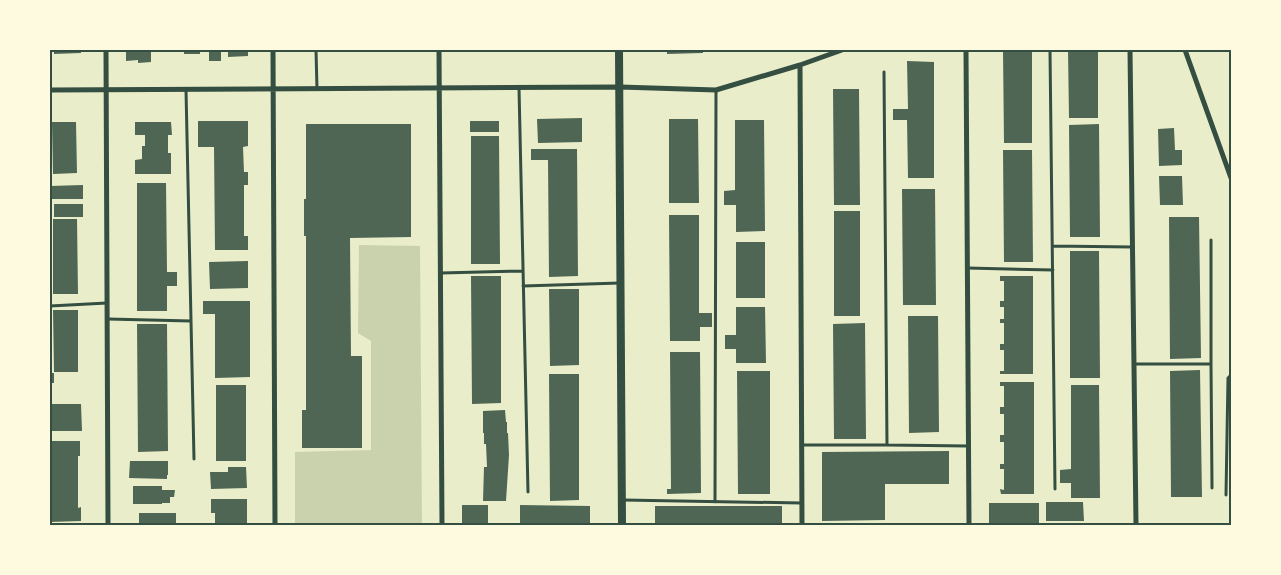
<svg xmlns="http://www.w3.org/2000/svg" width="1281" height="575" viewBox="0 0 1281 575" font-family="'Golos Text',sans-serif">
  <rect width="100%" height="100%" fill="#e9edc9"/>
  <path fill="#cad2ad" d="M359 245 420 246 422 525H295V452L371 450V341L358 333Z"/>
  <path fill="#4f6655" d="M54 50H81V53L54 54Z
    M126 50H151V62L138 63V60L126 61Z
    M184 50H200V54H184Z
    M209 50H221V61H209Z
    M228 50H248V56L228 57Z
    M667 50H703V53L667 54Z
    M1003 50H1032V143H1004Z
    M1068 50H1098V118H1069Z
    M907 61 934 62V178H908L907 120H893V109H908Z
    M833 89H859L860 205H834Z
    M582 118V142L538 143 537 119Z
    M669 119H698L699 203H669Z
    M735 120H764L765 231 736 232V205H724V191L735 190Z
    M198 121H248V146L243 147 244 172H248V185H244V236H248V250H215L214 147H198Z
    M470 121H499V132H470Z
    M52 122H76L77 173 53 174Z
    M135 122H171L172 135H168V153H171V174H135V160L142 159V146H145V135H135Z
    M306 124H411V237L350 238 351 356H362V448H302V410H306V236H304V199H306Z
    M1099 124 1100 237H1070L1069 125Z
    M1174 128 1175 150H1182V165L1159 166 1158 129Z
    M471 136H499L500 264H471Z
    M531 149H577L578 276 549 277 548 160H531Z
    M1003 150H1032L1033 262H1004Z
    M1159 176H1182L1183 205H1160Z
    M137 183H166L167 272H177V286H167V311H137Z
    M83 185V199H50V186Z
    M902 189H935L936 305H903Z
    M54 204H83V217H54Z
    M834 211H860V316H834Z
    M669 215H699V313H712V327H700V341H670Z
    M1169 217H1199L1201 358 1170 359Z
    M53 219H77L78 294H53Z
    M736 242H765V298H736Z
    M1070 251H1099L1100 378H1070Z
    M248 261V288L210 289 209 262Z
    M471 276H501V403L472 404Z
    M1000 276H1033V374H1000V371H1004V350H1000V344H1004V323H1000V319H1004V307H1000V301H1004V281H1000Z
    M549 289H579V365L550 366Z
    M203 301H250V377L215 378V314H203Z
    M736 307H765L766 363H736V349H725V335H736Z
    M53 310H78V372H54Z
    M908 316H938L939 432 909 433Z
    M865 323 866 439H834L833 324Z
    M137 324H167L168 451 138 452Z
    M670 352H700L701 493 667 494V489H671Z
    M1200 370 1202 497H1171L1170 371Z
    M737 371H770V494H738Z
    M50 373H54V383H50Z
    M549 374H579V500L550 501Z
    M1000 382H1034V494H1001L1000 489 1004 490V469H1000V464H1004V442H1000V435H1004V414H1000V407H1004V386H1000Z
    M216 385H246V461H216Z
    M1071 385H1099L1100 498H1071V483H1060V470L1071 469Z
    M50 404H81L82 431H50Z
    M505 410 506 422H507V433H508L509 455 506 501H483L484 467H487L486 444H484V433H483V411Z
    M50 441H80V456H78V508L81 507V521L50 522Z
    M949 451V484H885V520L822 521V452Z
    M130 461H168V475H167V479L129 478Z
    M228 467H246L247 488 211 489 210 472H228Z
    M133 486H162V490H175L174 497H170V503H162V504H133Z
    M211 499H247V525H215V513H211Z
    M1046 502H1083L1084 521H1046Z
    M989 503H1039V525H989Z
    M462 505H488V525H462Z
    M520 505 590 506V525H520Z
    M655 506H782V525H655Z
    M139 513H176V525H139Z"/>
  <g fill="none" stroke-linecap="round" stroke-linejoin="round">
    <path stroke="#344e41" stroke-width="3" d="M316 50 317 89
      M1050 50 1055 489
      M519 88 528 492
      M186 90 194 459
      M1053 246 1132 247
      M967 268 1053 270
      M441 273 523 271
      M523 286 620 283
      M50 306 107 303
      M108 319 191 321
      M1134 364H1211L1212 488
      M1211 364V240
      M802 445H887L884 72
      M887 445 968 446
      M1226 495 1228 378 1231 375
      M623 500 801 503
      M715 502 716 90"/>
    <path stroke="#344e41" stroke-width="5" d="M106 50 108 525
      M273 50 275 525
      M439 50 442 525
      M966 50 969 525
      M1130 50 1136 525
      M1185 50 1231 178
      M800 65 802 525
      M50 90 620 87 716 90 800 65 842 50"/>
    <path stroke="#344e41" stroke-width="8" d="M619 50 622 525"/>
  </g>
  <rect width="1281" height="575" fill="none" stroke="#fefae0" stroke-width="102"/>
  <rect x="51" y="51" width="1179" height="473" fill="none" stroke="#344e41" stroke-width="2"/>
</svg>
